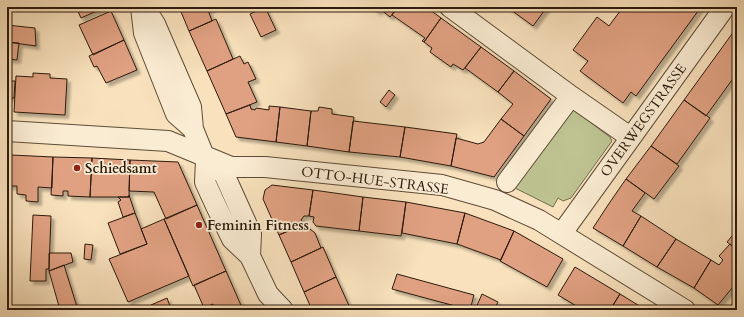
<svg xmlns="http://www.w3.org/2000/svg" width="744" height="317" viewBox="0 0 744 317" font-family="Cardo,serif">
  <defs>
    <filter id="shadow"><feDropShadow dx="3.5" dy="3.5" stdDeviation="1" flood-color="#0004"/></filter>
  </defs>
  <rect width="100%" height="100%" fill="#f8e1bc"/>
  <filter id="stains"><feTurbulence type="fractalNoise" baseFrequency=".005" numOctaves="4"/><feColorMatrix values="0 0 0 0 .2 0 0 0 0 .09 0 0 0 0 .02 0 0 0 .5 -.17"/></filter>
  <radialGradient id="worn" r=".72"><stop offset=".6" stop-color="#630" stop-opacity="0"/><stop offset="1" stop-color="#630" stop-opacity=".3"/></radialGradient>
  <path fill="#bdc391" stroke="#746e4e" d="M571 108 610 137 612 141 571 198 563 201 558 198 553 207 513 187Z"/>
  <path fill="#e0a182" stroke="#2c1a0c" filter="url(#shadow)" d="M76 7H106L81 18Z
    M179 7H212L213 8 208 10 212 21 189 31Z
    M265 7 276 30 261 37 250 14Z
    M371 7H398L390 17 380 9 378 12Z
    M398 7H426L441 18 424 42 422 41 425 38 392 15Z
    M507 7H547L533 26Z
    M623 7H701L636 96 631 92 623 103 580 71 588 61 573 50 597 17 609 26Z
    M111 11 124 40 93 55 79 25Z
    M441 18 481 47 463 70 453 64 451 67 430 52 432 48 424 42Z
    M216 19 233 59 207 71 189 31Z
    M7 25 35 28 36 46 7 42Z
    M737 27V73L706 116 684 100Z
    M124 40 137 70 106 83 97 66 94 67 89 56Z
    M7 42 19 43 17 60 7 59Z
    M481 47 514 71 498 92 465 68Z
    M240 56 244 64 248 62 256 79 248 82 257 102 226 114 207 71Z
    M514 71 551 99 524 136 501 119 513 104 498 92Z
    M33 73 50 74V78L67 79 65 115 14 112 16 76 33 77Z
    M7 81H15L14 98H7Z
    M389 90 395 95 386 107 380 102Z
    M684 100 710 118 677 164 651 146Z
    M250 105 251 109 255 110 256 108 269 110V106L280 107 276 142 236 137 226 114Z
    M280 107 311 111 307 146 276 142Z
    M319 107 332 109V114L354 117 349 152 307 146 311 111H318Z
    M501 119 524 136 494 177 451 166 456 138 478 144 484 142Z
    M353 121 405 127 400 157 349 152Z
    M405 127 457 134 451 166 400 157Z
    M651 146 679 166 654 199 626 179Z
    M7 154 11 155 9 186H7Z
    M11 155 53 157 52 188 38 187V202L26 201V195L17 194V186H9Z
    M53 157 92 158 90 197 68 196V191H63V196L51 195Z
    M92 158 130 160 129 197H90Z
    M130 160 178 162 197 205 166 219 154 192 129 191Z
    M626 179 645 193 632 211 641 216 623 246 593 228 608 205Z
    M272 185 313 190 309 216H304L301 220 304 224 279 235 263 199 265 190Z
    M313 190 363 197 359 231 316 226 313 222 314 217 309 216Z
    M129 195 135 213 123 217 118 202 121 200 118 197H129Z
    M363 197 406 202 401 236 359 231Z
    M406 202 465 213 457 244 402 233Z
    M197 205 226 271 193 286 164 219Z
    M135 213 147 244 120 254 108 223Z
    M465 213 514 231 501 260 457 244Z
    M33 215 51 216 49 269H46V281H30Z
    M641 216 676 239 657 267 623 246Z
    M164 219 189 276 128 302 109 259 147 244 141 229Z
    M304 224 315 233 321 248 291 262 279 235Z
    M737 230V250L727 242Z
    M514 231 563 259 547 287 500 261Z
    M676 239 711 260 694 288 657 267Z
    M85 244 93 245 91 260 84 259Z
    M730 244 737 250V282L718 305 694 288 711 260 719 265 723 260 719 256Z
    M323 247 336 277 304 292 291 262Z
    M49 253H71L73 262 49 271Z
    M64 265 78 310H60L49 271Z
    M575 267 620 294 610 310H583L558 295Z
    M226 271 243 310H215L213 304 204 308 194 285Z
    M397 274 474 295 470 310 392 289Z
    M336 277 351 310H312L304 292Z
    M482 294 498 302 494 310H475Z
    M620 294 646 310H610Z
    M167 298 171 309 168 310H154L151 305Z"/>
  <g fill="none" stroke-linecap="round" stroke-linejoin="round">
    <g stroke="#5f4c38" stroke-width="22">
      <path id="street" d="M141 7 144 33 176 114 193 129
        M144 7 155 24 191 107 193 129 206 161 205 182 216 206 232 239 250 256 268 294 283 310
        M450 7 571 96 630 137
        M7 131 168 141 231 167H265L442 185 495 200 539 220 685 310
        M208 162 224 174 251 234 250 256
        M507 182 571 96
        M562 233 725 7"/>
    </g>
    <use href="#street" stroke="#faecd3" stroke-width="20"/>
  </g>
  <g fill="#8f2418" stroke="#faecd3" stroke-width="1.5">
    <circle cx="77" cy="168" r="4"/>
    <circle cx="199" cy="225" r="4"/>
  </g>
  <g text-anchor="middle" stroke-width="3.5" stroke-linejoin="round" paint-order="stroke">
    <g font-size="14" fill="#2c1a0c" stroke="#faecd3">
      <text transform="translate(643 120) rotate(-54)" y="5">OVERWEGSTRASSE</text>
      <text transform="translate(375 180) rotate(7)" y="5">OTTO-HUE-STRASSE</text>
    </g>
    <g font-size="14" font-weight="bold" fill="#2c1a0c" stroke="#faecd3" text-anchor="start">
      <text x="85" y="173">Schiedsamt</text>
      <text x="207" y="230">Feminin Fitness</text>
    </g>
  </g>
  <rect width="744" height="317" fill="none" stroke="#f8e1bc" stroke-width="24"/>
  <rect x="8" y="8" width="728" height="301" fill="none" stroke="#2c1a0c" stroke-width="2"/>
  <rect x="12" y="12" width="720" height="293" fill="none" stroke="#2c1a0c"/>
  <rect width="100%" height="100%" filter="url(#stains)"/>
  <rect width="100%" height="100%" fill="url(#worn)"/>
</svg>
